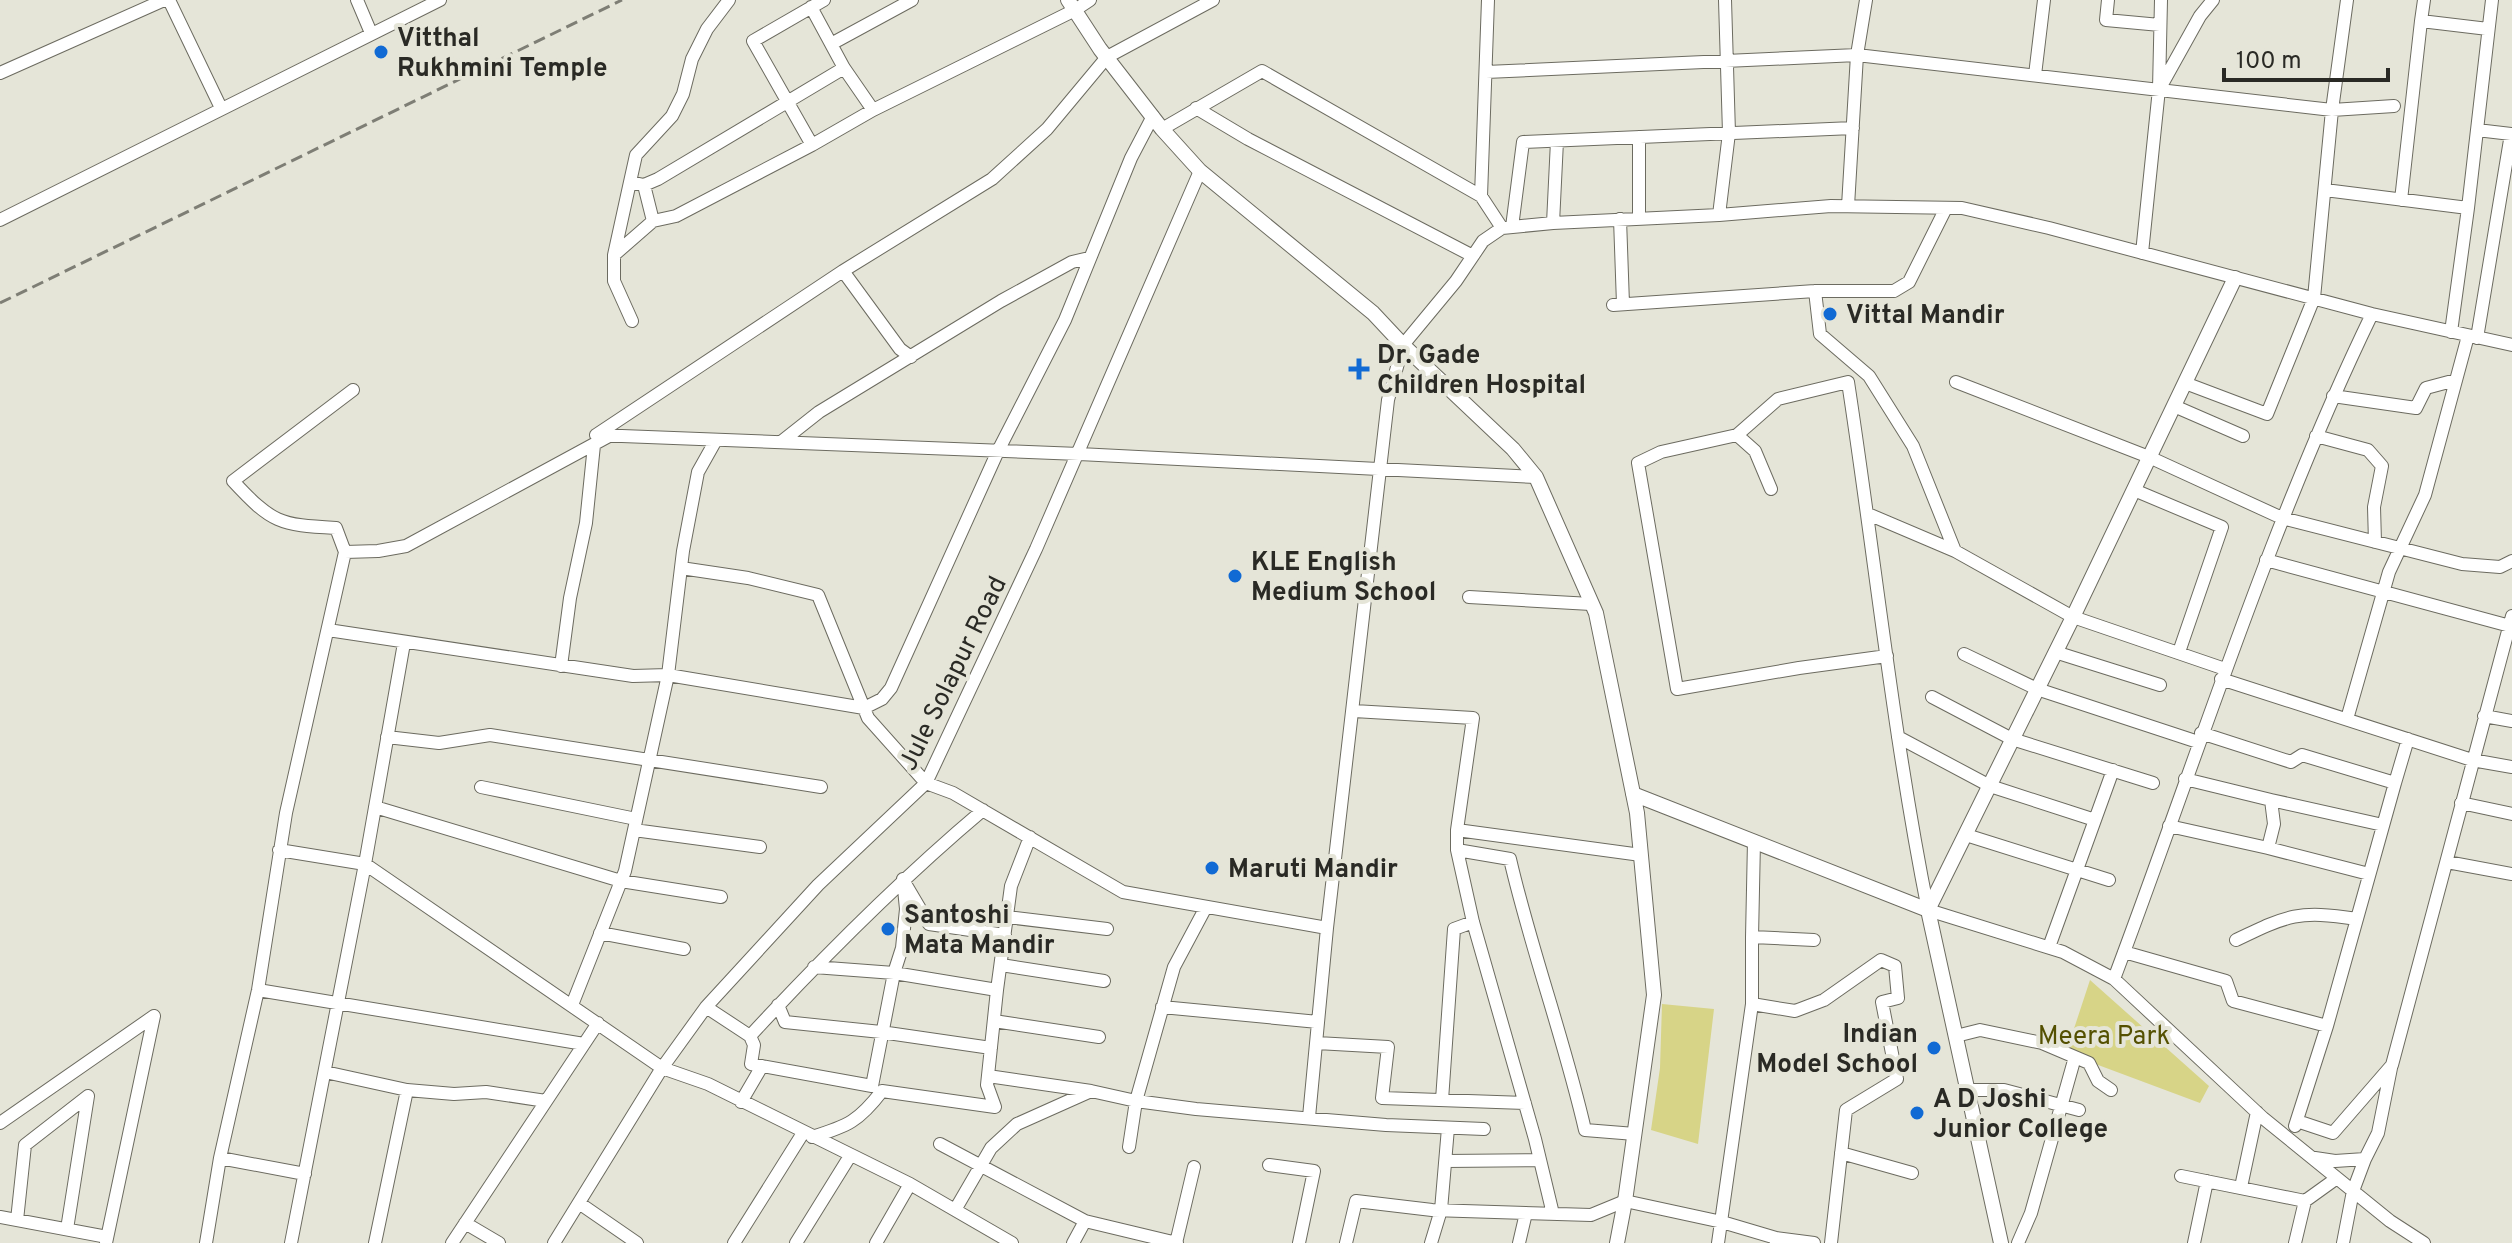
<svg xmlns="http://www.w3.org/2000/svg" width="2512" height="1243" viewBox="0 0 2512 1243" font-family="Overpass,sans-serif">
  <rect width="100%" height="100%" fill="#e5e5d8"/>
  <path fill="#d7d487" d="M2090 980 2209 1086 2200 1103 2066 1053Z
    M1662 1004 1714 1009 1698 1144 1651 1130 1660 1068Z"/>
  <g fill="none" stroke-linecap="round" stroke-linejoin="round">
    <g stroke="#6c6b60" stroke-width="14">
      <path id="minor" d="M169 0 221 108
        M357 0 371 33
        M729 0 707 29 692 59 683 94 672 116 636 155 630 182 644 185 658 179 844 68
        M2108 0 2106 20 2160 25
        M811 7 844 68 873 110
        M2421 21 2424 0
        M831 44 912 0
        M1486 72 1857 55 2332 110 2394 106
        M0 73 164 0
        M2035 75 2044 0
        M2161 86 2200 16 2213 0
        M1196 108 1248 139 1473 256
        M1162 129 1262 71 1481 196 1502 228
        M2477 130 2511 134 2477 338
        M812 145 753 41 824 0
        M630 182 614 255V281L632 321
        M644 185 653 221
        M2325 190 2468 208
        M1481 196 1488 0
        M2401 200 2421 21 2488 29
        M1848 206 1857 55 1866 0
        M1719 215 1729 133 1725 0
        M1620 219 1623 304
        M1639 219V137
        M0 220 440 0
        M1553 223 1557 141
        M1512 227 1523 142 1853 128
        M2142 253 2159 89 2161 0
        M614 255 653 221 676 216 812 145 873 110 1075 10 1090 0
        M843 271 900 349 911 357
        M1815 291 1820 334 1869 376 1913 446 1955 551
        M1613 305 1815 291H1894L1909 282 1946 208
        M2451 332 2468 208 2492 0
        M1956 382 2149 457 2282 518 2462 564 2500 567 2512 561
        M2185 383 2267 414 2314 298 2332 110 2347 0
        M2333 396 2416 408 2426 388 2456 380
        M2174 406 2243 436
        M596 435 1079 454 1536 477
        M596 435 843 271 992 179 1047 129 1107 57 1213 0
        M1737 435 1755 451 1771 489
        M2316 436 2368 450 2382 466 2374 507 2375 542
        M781 442 819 412 1001 301 1072 262 1089 258
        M2134 490 2222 527 2179 652
        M1868 514 1955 551 2073 617 2225 669
        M345 552 378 551 406 546 609 436
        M2266 560 2510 626
        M681 568 748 578 818 595 868 718 926 783 953 793 1123 892 1327 928
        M1469 597 1591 604
        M328 630 633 676 668 675 864 708 882 699 891 688 998 451 1065 320 1131 158 1153 116
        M2055 652 2160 685
        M1964 654 2037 689 2198 742
        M1887 656 1799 668 1677 689 1638 463 1661 452 1737 435 1778 399 1848 382C1875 558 1893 735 1928 910L2063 952 2114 979 2263 1118 2390 1221 2424 1243
        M561 666 570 598 586 523 594 445
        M2221 679 2472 760 2512 767
        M1932 697 2012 739 2153 783
        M1354 711 1473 718 1457 830V850L1473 922 1535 1139 1553 1214
        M2484 716 2512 721
        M2347 719 2389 572 2425 495 2468 336
        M2201 733 2291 762 2302 755 2395 783 2327 1026 2295 1126
        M387 737 439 743 490 735 821 787
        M1898 737 1990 786 2095 820
        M2185 779 2271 800 2274 824 2268 848 2369 874
        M2395 783 2408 739
        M481 787 636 819
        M2271 800 2383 825
        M2461 803 2512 814
        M375 807 621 881 721 897
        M2169 826 2268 848
        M634 830 760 847
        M1457 830 1641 855
        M1966 835 2109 880
        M1754 841 1752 937 1814 940
        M279 850 365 864 662 1068 708 1084 910 1184 1012 1243
        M1457 850 1510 859C1531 950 1564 1038 1585 1130L1635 1134
        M2447 862 2512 874
        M906 885 929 924 1005 935
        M1007 917 1107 929
        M600 933 684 949
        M2236 940C2288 915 2298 910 2357 919
        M2049 947 2113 770
        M2124 952 2226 981 2233 1001 2327 1026
        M1001 965 1104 981
        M814 967 894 973 997 990
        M2114 979C2198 756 2268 529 2372 314
        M258 990 584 1044
        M1752 1004 1795 1011 1824 1000 1881 960 1895 966 1898 998 1882 1002 1897 1079 1846 1110 1831 1243
        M572 1005 625 871 668 675 683 551 698 472 716 440
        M778 1005 785 1022 881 1032 991 1048
        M706 1007 750 1036C824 956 900 880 983 810
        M1162 1007 1318 1022
        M994 1021 1099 1037
        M750 1036 754 1045 751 1064 872 1086 894 973 902 948 906 909 903 879
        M1956 1036 1980 1030 2042 1043 2089 1063 2098 1081 2111 1090
        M1317 1043 1388 1047 1382 1098 1525 1103
        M325 1072 407 1090 454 1094 486 1092 546 1101
        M988 1076 1091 1091
        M1967 1090H2004L2079 1110
        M1442 1100 1454 929 1473 922
        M741 1102 762 1066
        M1309 1117 1327 928 1388 400 1403 345 1456 281 1483 241 1502 228 1553 223 1719 215 1831 206 1962 208 2049 228 2372 314 2512 345
        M2297 1121 2333 1133 2392 1065 2512 616
        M0 1123 154 1016 106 1243
        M812 1137C848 1126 859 1121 882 1091L995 1107 987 1085 997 990 1011 886 1030 837
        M940 1144 1085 1221 1073 1243
        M1129 1147 1136 1101 1174 967 1206 907
        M1841 1153 1912 1173
        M220 1158 305 1174
        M2315 1158 2335 1161 2365 1159 2378 1133 2391 1068
        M1446 1161 1540 1160
        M1269 1165 1314 1171 1299 1243
        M2181 1176 2305 1201
        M2241 1187 2257 1112
        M579 1203 637 1243
        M955 1210 991 1148 1017 1124 1091 1091 1136 1101 1196 1109 1386 1125 1484 1129
        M0 1217 107 1237
        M17 1220 25 1145 88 1096 67 1229
        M1085 1221 1177 1243
        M465 1223 499 1243
        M206 1243 220 1158 258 990 286 813 345 552 336 528C279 525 272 523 233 481L353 390
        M291 1243 365 864 404 643
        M375 1243 407 1090
        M452 1243 598 1023
        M554 1243 662 1068 706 1007 818 885 926 783 1036 549 1200 171
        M734 1243 803 1133
        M796 1243 850 1156
        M876 1243 910 1184
        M1176 1243 1194 1167
        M1346 1243 1356 1201 1432 1210 1591 1215 1625 1201 1722 1222 1776 1238
        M1431 1243 1441 1210 1448 1128
        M1519 1243 1526 1213
        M1718 1243 1752 1004V937
        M1776 1243V1238L1814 1243
        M2018 1243 2031 1213 2075 1057
        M2194 1243 2207 1181
        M2295 1243 2305 1201 2337 1178
        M2343 1243 2353 1191 2365 1159"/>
    </g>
    <g stroke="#6c6b60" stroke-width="16">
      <path id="tertiary" d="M1068 0 1100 49 1162 129 1200 171 1373 313 1403 345 1513 449 1536 477 1596 613 1637 813 1654 995 1625 1201 1617 1243
        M1633 794 1928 910 2001 1243
        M1928 910 2073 617 2235 278"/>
    </g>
    <use href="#minor" stroke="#fff" stroke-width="12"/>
    <use href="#tertiary" stroke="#fff" stroke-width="14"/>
    <path stroke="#7e7e75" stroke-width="3" stroke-dasharray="12 6" stroke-linecap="butt" d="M0 303 622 0"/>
  </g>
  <g fill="#116ad4" stroke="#e5e5d8" stroke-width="3">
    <circle cx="381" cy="52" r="8"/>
    <circle cx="1830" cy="314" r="8"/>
    <path d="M1355 357h8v8h8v8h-8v8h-8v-8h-8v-8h8z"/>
    <circle cx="1235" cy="576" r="8"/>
    <circle cx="1212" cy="868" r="8"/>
    <circle cx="888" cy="929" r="8"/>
    <circle cx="1934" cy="1048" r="8"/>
    <circle cx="1917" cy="1113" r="8"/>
  </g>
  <g text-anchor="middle" stroke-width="8" stroke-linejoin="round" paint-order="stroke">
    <g font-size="26" font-weight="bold" fill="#2a2a25" stroke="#e5e5d8" text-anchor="start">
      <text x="397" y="46">Vitthal<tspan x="397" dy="30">Rukhmini Temple</tspan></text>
      <text x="1846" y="323">Vittal Mandir</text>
      <text x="1377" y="363">Dr. Gade<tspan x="1377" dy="30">Children Hospital</tspan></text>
      <text x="1251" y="570">KLE English<tspan x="1251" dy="30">Medium School</tspan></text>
      <text x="1228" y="877">Maruti Mandir</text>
      <text x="904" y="923">Santoshi<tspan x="904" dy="30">Mata Mandir</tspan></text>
      <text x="1918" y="1042" text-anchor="end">Indian<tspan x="1918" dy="30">Model School</tspan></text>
      <text x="1933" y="1107">A D Joshi<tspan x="1933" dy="30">Junior College</tspan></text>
    </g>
    <g font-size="26" fill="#2a2a25" stroke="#e5e5d8">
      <text transform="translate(952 673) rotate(-64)" y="9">Jule Solapur Road</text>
    </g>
    <g font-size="26" fill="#545001" stroke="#e5e5d8">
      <text x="2104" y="1044">Meera Park</text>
    </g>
  </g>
  <path d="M2224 68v12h164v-12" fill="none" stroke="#2a2a25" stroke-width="4"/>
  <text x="2236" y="68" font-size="24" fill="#2a2a25" stroke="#e5e5d8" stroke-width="6" paint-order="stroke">100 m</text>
</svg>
